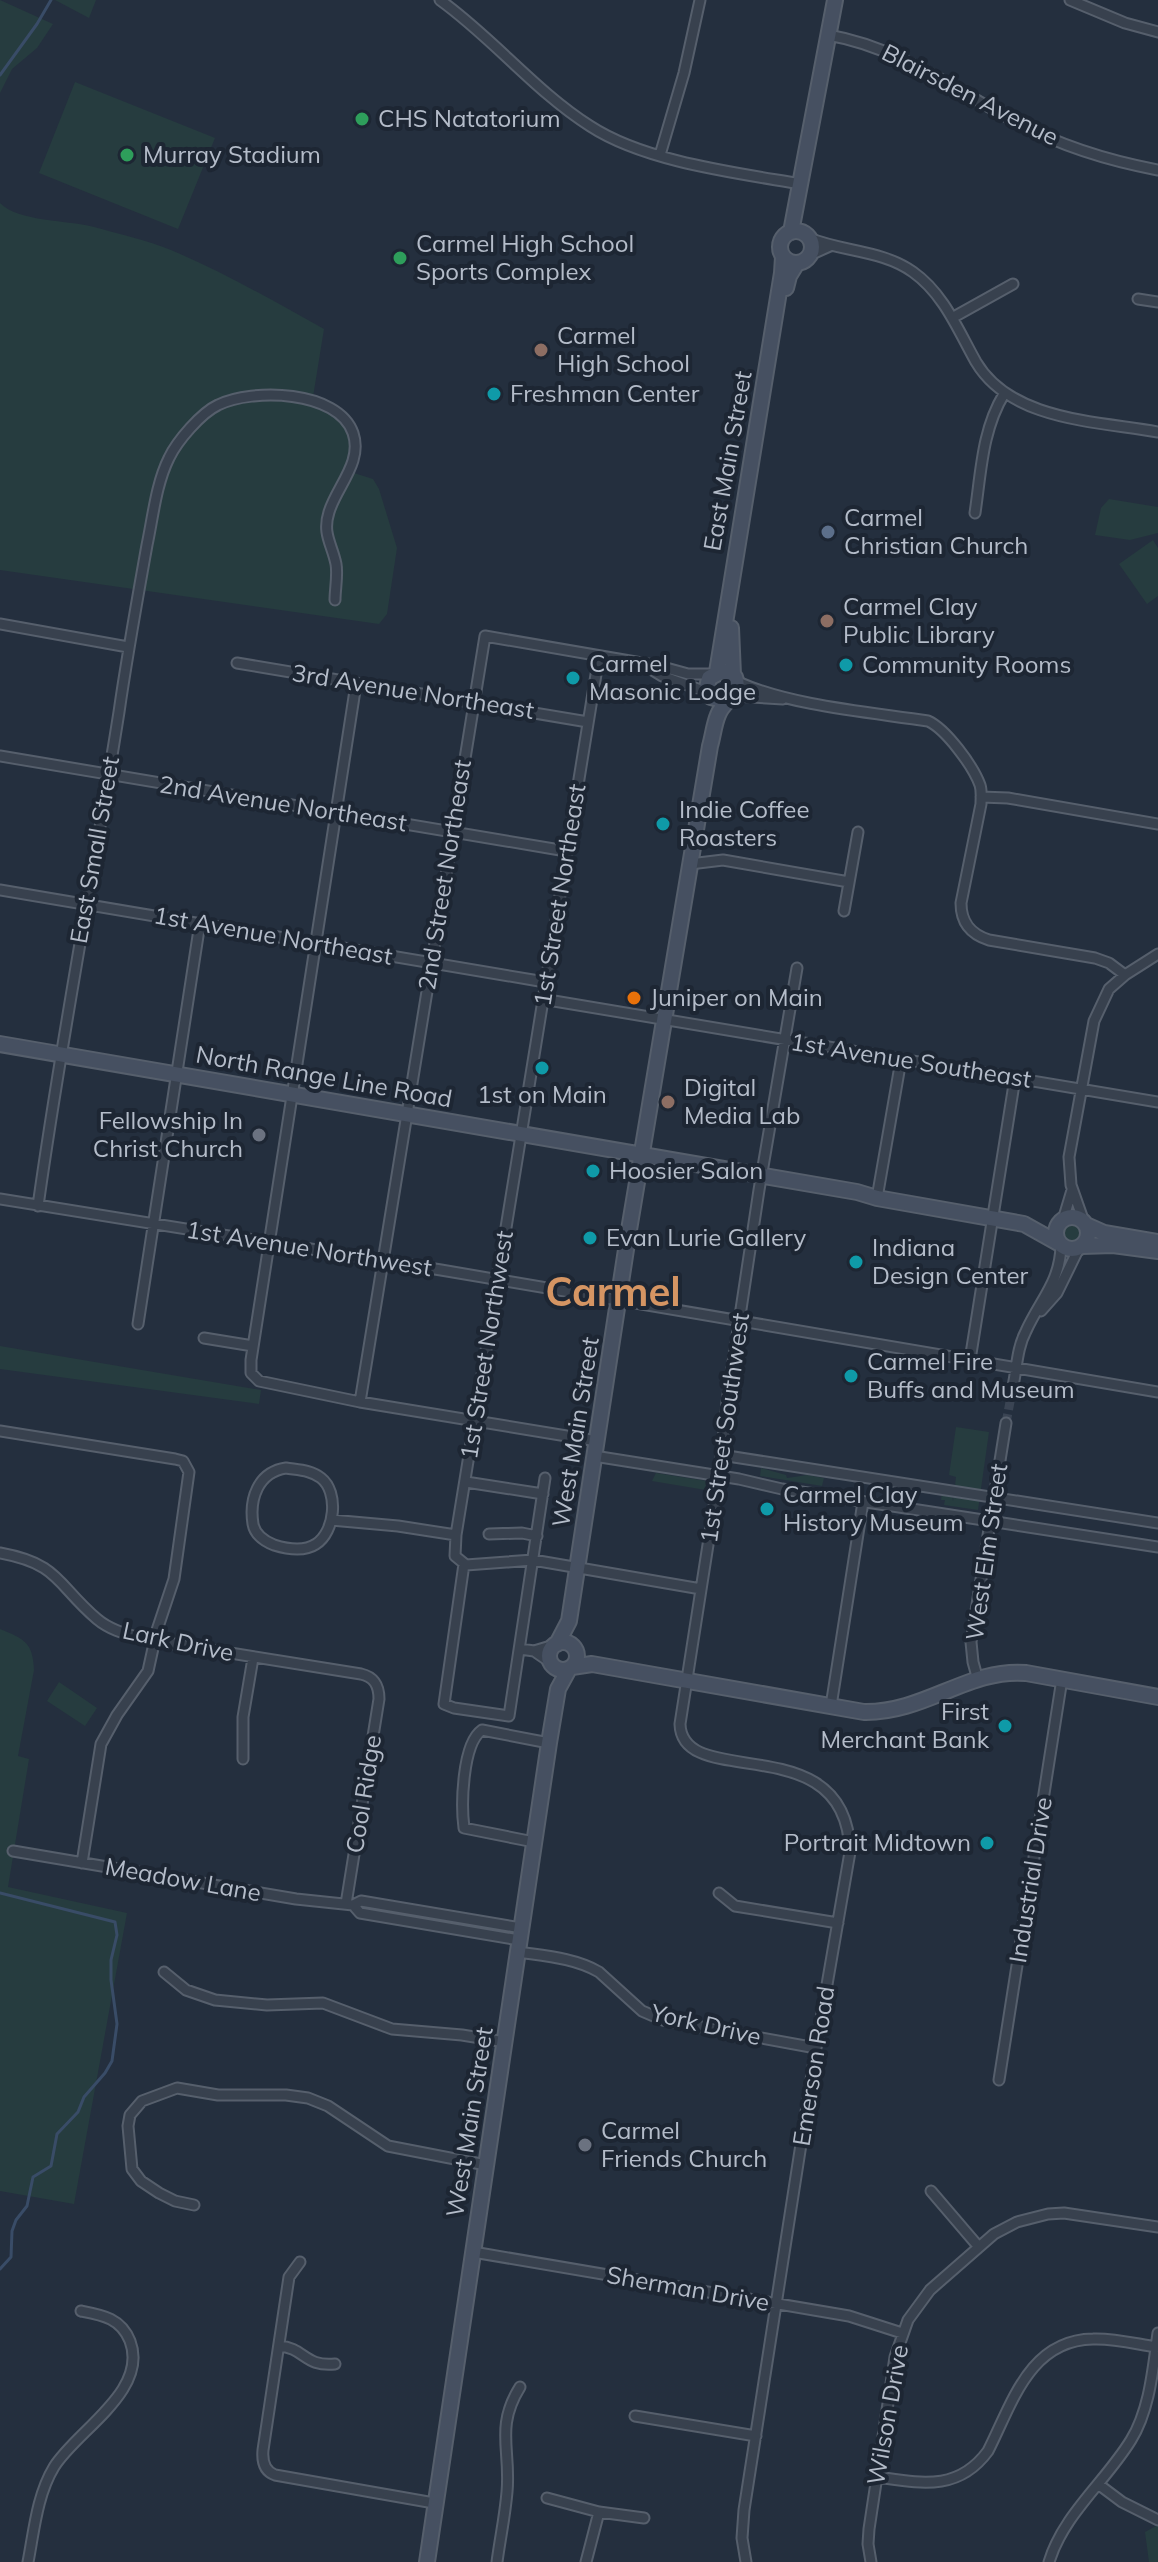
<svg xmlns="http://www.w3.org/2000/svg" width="1158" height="2562" viewBox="0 0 1158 2562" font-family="Mulish,sans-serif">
  <rect width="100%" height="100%" fill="#242f3e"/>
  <path fill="#263c3f" d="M0 0 53 24 37 48 12 69 0 93Z
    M55 0H96L89 18Z
    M75 82 215 138 178 229 39 173Z
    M0 203C18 222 69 220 94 227 119 234 147 240 171 250 223 272 274 301 324 329L313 397C354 410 364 432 354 473L373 479 379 489 397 548 387 614 379 624 0 570Z
    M1109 499 1158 507V533L1130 540 1095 535 1101 508Z
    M1153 540 1158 548V596L1147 604 1119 564Z
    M1063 1233a9 9 0 1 1 18 0a9 9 0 1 1-18 0Z
    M0 1346 261 1390 259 1404 0 1369Z
    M956 1427 989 1432 978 1510 944 1505 945 1500H941L942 1493 952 1495 953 1501 956 1477 949 1475Z
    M761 1468 786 1475 787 1478 807 1475 824 1478 822 1486 760 1476Z
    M656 1473 707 1481 706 1490 652 1481Z
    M0 1629C24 1639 33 1642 34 1670L18 1756 29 1759 8 1887 127 1913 74 2204 0 2191Z
    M59 1682 97 1708 85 1726 47 1701Z
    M1158 2525V2562H1149L1145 2532Z"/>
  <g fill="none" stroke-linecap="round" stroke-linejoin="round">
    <path stroke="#394c67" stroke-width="3" d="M0 75 37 24 51 0
      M0 1893 115 1922 117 1935 111 1960V1980L117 2024 112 2061 105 2073 84 2097 78 2112 57 2134 51 2166 33 2177 27 2206 16 2220 12 2231 11 2257 0 2269"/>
    <path stroke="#3a4453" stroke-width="9" stroke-dasharray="9 4.5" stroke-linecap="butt" d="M1006 1423 1013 1386"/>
    <g stroke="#565f6c" stroke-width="13">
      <path id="street" d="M440 0C493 38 535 91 590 126 645 162 737 173 801 184
        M1070 0 1125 23 1158 32
        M828 35C899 47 955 90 1018 123 1061 146 1110 161 1158 170
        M660 155 684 73 700 0
        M809 238C843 252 882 250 913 272 944 294 958 330 976 362 1011 421 1097 421 1158 432
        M810 255 830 246
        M1138 299 1158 302
        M952 318 1013 284
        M975 513C981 473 982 430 1004 394
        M0 624 128 647
        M599 656 456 1535 455 1556 466 1565 533 1560 701 1589
        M237 663 588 722
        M644 665 662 676 709 693
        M738 682C792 706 869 712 928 721 946 729 973 766 980 785 982 791 981 797 981 804L961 903C961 922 970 934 989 940L1095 958 1109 963 1125 975
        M356 684 251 1360V1373L259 1381 360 1402 597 1441
        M735 696 783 699
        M0 756 566 851
        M981 797 1008 798 1158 824
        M690 864 723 860 849 882
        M0 890 545 982
        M844 911 858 832
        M542 999 1158 1102
        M877 1198 901 1060
        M0 1199 441 1270 1158 1392
        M38 1206C61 1040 93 877 119 712 127 656 137 601 147 545 153 517 156 484 169 458 177 441 201 413 218 405 252 388 338 390 353 433 363 462 337 486 329 512 322 534 332 544 336 564 338 575 335 589 335 600
        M1063 1220 1072 1190
        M1084 1222 1071 1185 1069 1157 1094 1021 1109 989 1125 975 1158 954
        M1041 1311 1057 1293 1079 1248
        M138 1324 200 923
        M204 1338 253 1346
        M970 1360 1015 1078
        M1013 1386C1017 1367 1017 1348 1026 1331 1040 1300 1060 1282 1061 1246
        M360 1402 485 636 659 666 688 674H713
        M0 1431 175 1459 183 1461 189 1472 174 1579 157 1630 148 1671 117 1715 101 1744 82 1863
        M721 1455 1158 1523
        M594 1456 739 1479 782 1489 1158 1547
        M286 1468C298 1470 311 1470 321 1478 339 1492 335 1532 316 1544 304 1552 287 1549 274 1545 264 1541 255 1535 253 1524 249 1499 258 1472 286 1468Z
        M466 1482 543 1494
        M331 1520 398 1526 456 1535
        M489 1534 522 1533 537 1536
        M0 1553C60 1564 56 1584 97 1619 110 1630 126 1634 143 1639L361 1674C374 1677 379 1685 379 1699L346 1904
        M464 1564 444 1704 454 1708 509 1716 545 1478
        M520 1649 534 1651 550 1662
        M534 1651 554 1645
        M978 1680 973 1662 971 1642 1006 1423
        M831 1706 863 1502
        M243 1759V1717L253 1658
        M534 1842 464 1828C461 1805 462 1744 482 1730L549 1743
        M13 1851 296 1899 353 1905 361 1901 521 1928
        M719 1893 735 1906 838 1923
        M353 1905 360 1913 519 1940
        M518 1952C545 1956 575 1958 599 1972L642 2011 663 2020 816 2048
        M164 1972 186 1990 215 2000 267 2005 323 2003 392 2029 462 2035 505 2042
        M999 2080 1062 1679
        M931 2191 978 2246
        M194 2205 175 2201 159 2193 141 2181 132 2169 128 2126 130 2115 142 2101 177 2088 218 2095H286L308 2098 328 2106 388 2146 486 2165
        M473 2252 849 2316 902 2333
        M300 2262 289 2277 263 2450C262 2461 264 2471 275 2475L434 2503
        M279 2346C305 2348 304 2367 335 2364
        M635 2416 756 2436
        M877 2477C920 2483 958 2492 988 2451 1012 2404 1029 2340 1093 2339 1114 2338 1136 2344 1156 2347
        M1098 2484 1122 2502 1158 2520
        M547 2498 599 2512 644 2518
        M28 2562C34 2531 37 2495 54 2467 76 2431 149 2391 130 2341 121 2318 102 2315 81 2311
        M497 2562C500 2539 505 2516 507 2492 511 2450 495 2427 520 2387
        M586 2562 599 2512
        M746 2562 742 2538 744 2510 816 2048 850 1852C847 1724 682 1793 680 1724L720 1468 727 1402 759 1190 797 968
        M871 2562 868 2544 869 2529 895 2357 908 2320 930 2290 994 2234 1017 2222 1048 2214 1064 2213 1158 2227
        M1049 2562C1063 2515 1106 2481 1131 2440 1150 2409 1153 2368 1158 2333"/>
    </g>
    <g stroke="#565f6c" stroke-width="18">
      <path id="secondary" d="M780 247a16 16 0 1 1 32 0a16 16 0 1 1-32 0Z
        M791 232 835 0
        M786 288 789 276 797 263
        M731 628 733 675
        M717 672 782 273 783 257
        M0 1044 857 1192 877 1198 1024 1224 1058 1243
        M1056 1233a16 16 0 1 1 32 0a16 16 0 1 1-32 0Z
        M1086 1225 1104 1233 1158 1242
        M1082 1246 1113 1245 1158 1251
        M549 1656a14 14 0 1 1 28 0a14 14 0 1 1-28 0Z
        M557 1644 569 1621 629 1230 710 746C713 736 714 724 718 715 724 698 743 697 735 677L722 671 709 678 707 688 711 697 726 701
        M572 1667 592 1664 864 1712C925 1713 969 1668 1026 1673L1158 1697
        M427 2562 549 1743 558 1689 569 1669"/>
    </g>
    <use href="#street" stroke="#38414e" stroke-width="9"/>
    <use href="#secondary" stroke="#465061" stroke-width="14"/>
  </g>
  <g fill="#2e9e5b" stroke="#1d2633" stroke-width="3">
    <circle cx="362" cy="119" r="8"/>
    <circle cx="127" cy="155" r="8"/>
    <circle cx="400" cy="258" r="8"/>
  </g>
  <g fill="#8d6e63" stroke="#1d2633" stroke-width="3">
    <circle cx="541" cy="350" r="8"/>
    <circle cx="827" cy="621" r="8"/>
    <circle cx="668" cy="1102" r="8"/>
  </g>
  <g fill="#0f9aa8" stroke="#1d2633" stroke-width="3">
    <circle cx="494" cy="394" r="8"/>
    <circle cx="846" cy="665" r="8"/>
    <circle cx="573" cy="678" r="8"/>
    <circle cx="663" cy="824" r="8"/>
    <circle cx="542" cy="1068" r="8"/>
    <circle cx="593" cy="1171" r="8"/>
    <circle cx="590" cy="1238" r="8"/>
    <circle cx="856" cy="1262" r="8"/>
    <circle cx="851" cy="1376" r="8"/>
    <circle cx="767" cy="1509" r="8"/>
    <circle cx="1005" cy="1726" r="8"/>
    <circle cx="987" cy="1843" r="8"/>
  </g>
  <circle fill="#5c6f8a" stroke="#1d2633" stroke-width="3" cx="828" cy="532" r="8"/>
  <circle fill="#e8710a" stroke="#1d2633" stroke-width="3" cx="634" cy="998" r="8"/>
  <g fill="#6b7280" stroke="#1d2633" stroke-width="3">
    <circle cx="259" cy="1135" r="8"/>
    <circle cx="585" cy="2145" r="8"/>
  </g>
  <g text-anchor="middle" stroke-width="8" stroke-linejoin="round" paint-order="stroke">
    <g font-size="24" fill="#b4bcc9" stroke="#1d2633">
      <text transform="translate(970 95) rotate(27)" y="8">Blairsden Avenue</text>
      <text transform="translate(728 461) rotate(-80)" y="8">East Main Street</text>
      <text transform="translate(413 692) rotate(9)" y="8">3rd Avenue Northeast</text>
      <text transform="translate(283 804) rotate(9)" y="8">2nd Avenue Northeast</text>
      <text transform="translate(95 850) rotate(-80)" y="8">East Small Street</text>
      <text transform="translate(445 875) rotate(-81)" y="8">2nd Street Northeast</text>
      <text transform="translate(560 895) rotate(-81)" y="8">1st Street Northeast</text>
      <text transform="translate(273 936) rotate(10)" y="8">1st Avenue Northeast</text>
      <text transform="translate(911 1061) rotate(9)" y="8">1st Avenue Southeast</text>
      <text transform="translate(324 1077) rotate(10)" y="8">North Range Line Road</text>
      <text transform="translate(309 1249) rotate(9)" y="8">1st Avenue Northwest</text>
      <text transform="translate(487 1345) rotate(-81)" y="8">1st Street Northwest</text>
      <text transform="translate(725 1428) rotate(-82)" y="8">1st Street Southwest</text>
      <text transform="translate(576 1432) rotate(-81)" y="8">West Main Street</text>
      <text transform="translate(987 1552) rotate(-82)" y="8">West Elm Street</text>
      <text transform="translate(178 1642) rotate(12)" y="8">Lark Drive</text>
      <text transform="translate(364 1794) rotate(-81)" y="8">Cool Ridge</text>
      <text transform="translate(183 1880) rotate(10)" y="8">Meadow Lane</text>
      <text transform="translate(1031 1880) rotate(-81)" y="8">Industrial Drive</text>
      <text transform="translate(706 2025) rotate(13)" y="8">York Drive</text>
      <text transform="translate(814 2066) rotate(-81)" y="8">Emerson Road</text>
      <text transform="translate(470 2122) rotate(-81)" y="8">West Main Street</text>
      <text transform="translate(688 2289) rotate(10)" y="8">Sherman Drive</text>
      <text transform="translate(888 2415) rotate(-80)" y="8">Wilson Drive</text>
    </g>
    <g font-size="24" fill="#b4bcc9" stroke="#1d2633" text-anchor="start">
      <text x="378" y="127">CHS Natatorium</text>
      <text x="143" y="163">Murray Stadium</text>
      <text x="416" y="252">Carmel High School<tspan x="416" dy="28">Sports Complex</tspan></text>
      <text x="557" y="344">Carmel<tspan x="557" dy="28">High School</tspan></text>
      <text x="510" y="402">Freshman Center</text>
      <text x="844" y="526">Carmel<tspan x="844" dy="28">Christian Church</tspan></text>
      <text x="843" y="615">Carmel Clay<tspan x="843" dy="28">Public Library</tspan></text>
      <text x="589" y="672">Carmel<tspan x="589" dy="28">Masonic Lodge</tspan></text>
      <text x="862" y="673">Community Rooms</text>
      <text x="679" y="818">Indie Coffee<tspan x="679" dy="28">Roasters</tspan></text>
      <text x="650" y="1006">Juniper on Main</text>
      <text x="684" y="1096">Digital<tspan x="684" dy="28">Media Lab</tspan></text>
      <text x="542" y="1103" text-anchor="middle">1st on Main</text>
      <text x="243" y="1129" text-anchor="end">Fellowship In<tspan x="243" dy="28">Christ Church</tspan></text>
      <text x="609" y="1179">Hoosier Salon</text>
      <text x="606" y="1246">Evan Lurie Gallery</text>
      <text x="872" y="1256">Indiana<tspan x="872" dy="28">Design Center</tspan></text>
      <text x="867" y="1370">Carmel Fire<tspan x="867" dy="28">Buffs and Museum</tspan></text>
      <text x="783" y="1503">Carmel Clay<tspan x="783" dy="28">History Museum</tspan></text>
      <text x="989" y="1720" text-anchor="end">First<tspan x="989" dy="28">Merchant Bank</tspan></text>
      <text x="971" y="1851" text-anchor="end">Portrait Midtown</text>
      <text x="601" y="2139">Carmel<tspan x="601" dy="28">Friends Church</tspan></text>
    </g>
    <g font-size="40" font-weight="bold" fill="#d59563" stroke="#1d2633">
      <text x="613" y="1306">Carmel</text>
    </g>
  </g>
</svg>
